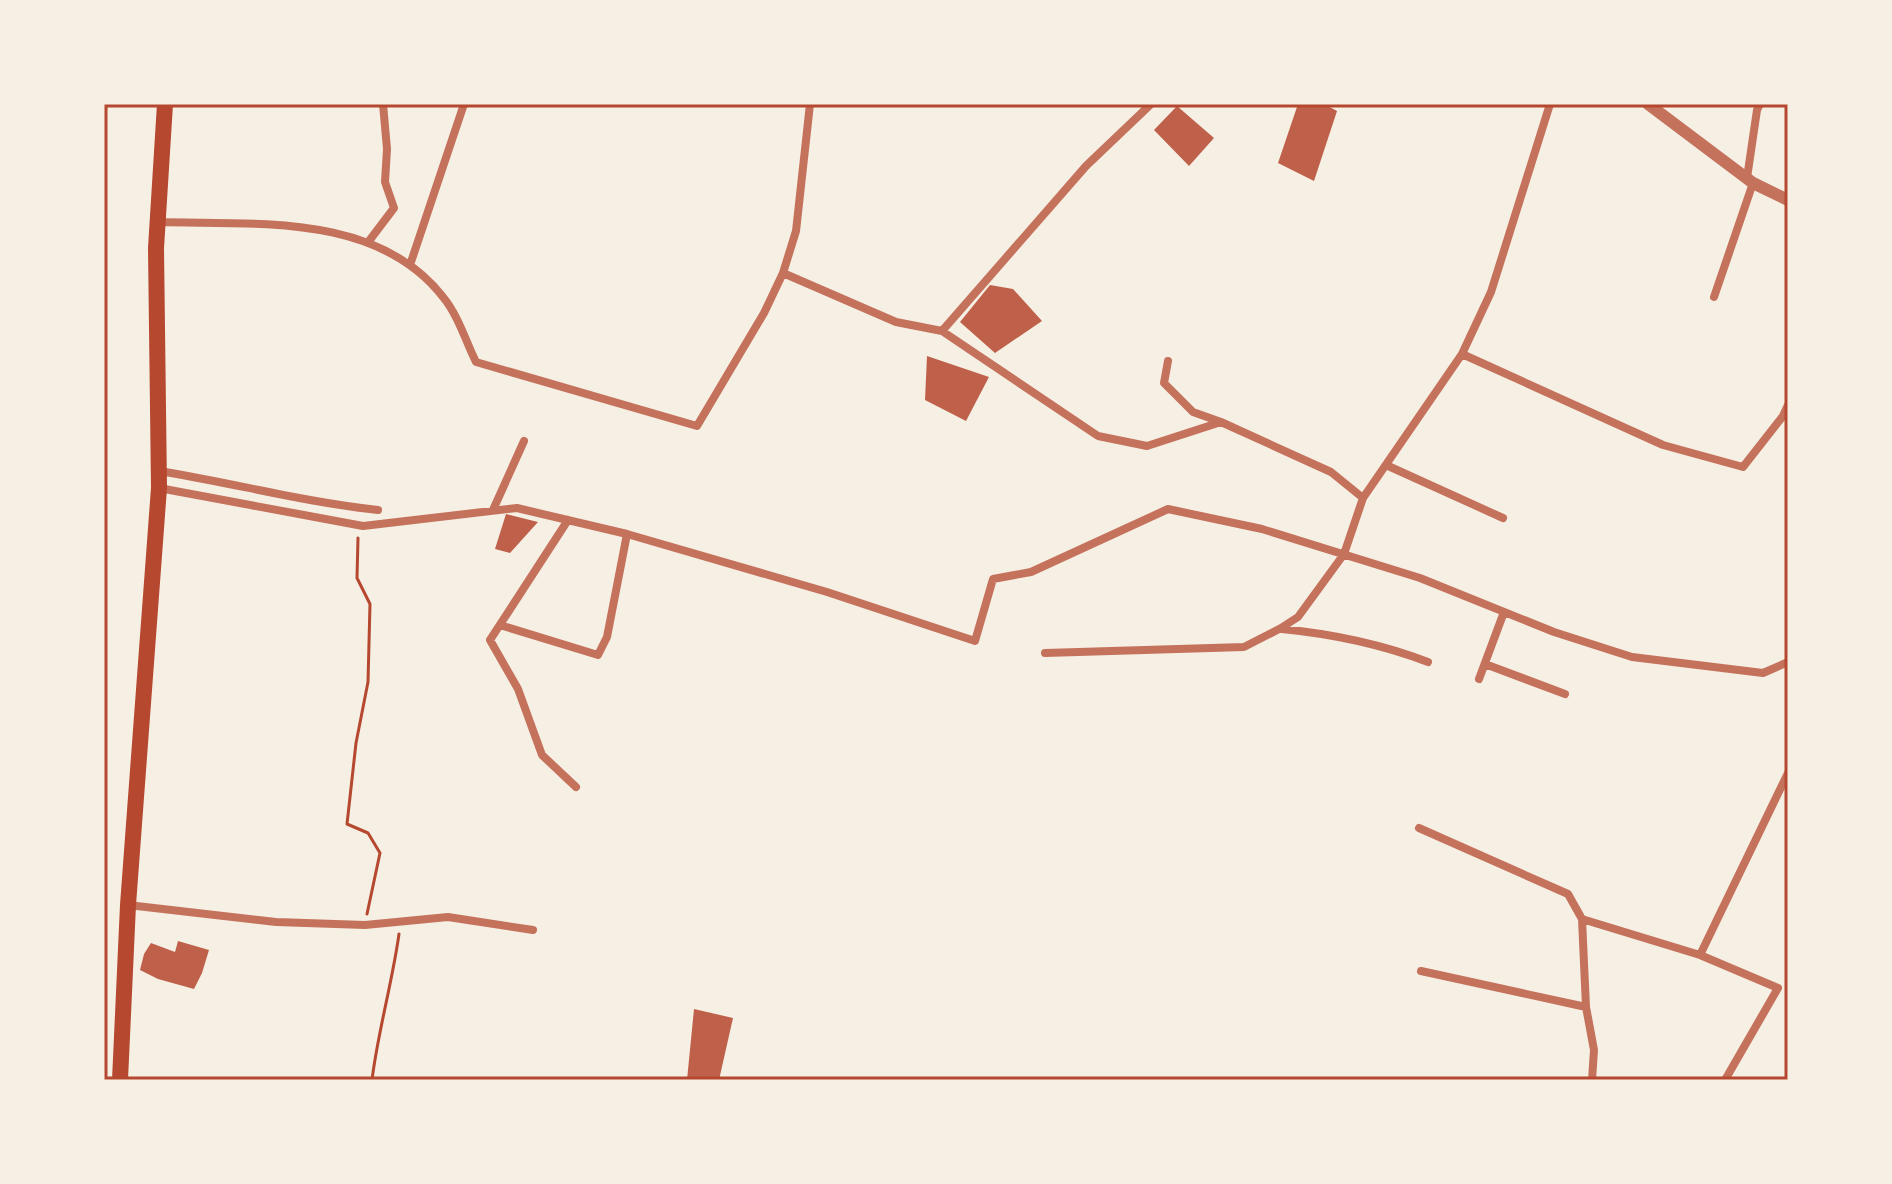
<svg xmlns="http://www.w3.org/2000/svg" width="1892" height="1184" viewBox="0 0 1892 1184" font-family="Rubik,sans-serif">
  <rect width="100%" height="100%" fill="#f6efe4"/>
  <path fill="#bf614a" d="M1298 104H1324L1337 111 1314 181 1278 163Z
    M1177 106 1214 138 1189 166 1154 130Z
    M990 285 1013 289 1042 321 995 353 960 322Z
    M927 356 989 377 966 421 925 400Z
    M506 514 538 522 510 553 495 549Z
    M178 941 209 950 202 973 194 989 158 979 140 970 144 954 151 943 175 952Z
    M694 1009 733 1018 719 1080H687Z"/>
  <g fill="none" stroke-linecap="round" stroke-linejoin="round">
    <path stroke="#b5482f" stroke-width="3" d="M358 538 357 578 370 604 368 682 356 743 347 824 368 833 380 853 367 914
      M372 1080C378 1031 392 984 399 934"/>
    <path stroke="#c5725c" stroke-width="8" d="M1747 178 1757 110 1760 104
      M158 222C254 225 377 212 443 297 458 315 466 342 476 362L697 426 764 313 783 273 796 231 810 104
      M369 241 394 208 385 182 387 149 383 104
      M410 265 464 104
      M783 273 896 322 942 331 1098 436 1147 446 1221 422 1331 472 1363 498 1344 554 1298 617 1281 628 1244 647 1045 653
      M1714 297 1753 183
      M942 331 1086 166 1151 104
      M1462 354 1663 445 1743 467 1783 416 1788 405
      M1168 361 1164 383 1193 412 1221 422
      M1386 465 1503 518
      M159 471C233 483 304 502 378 510
      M159 488 363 526 517 508 627 534 827 592 975 641 993 579 1031 572 1168 509 1262 529 1420 578 1554 632 1632 657 1763 673 1788 662
      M1363 498 1462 354 1491 292 1550 104
      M493 510 524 441
      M568 520 490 640 518 689 542 755 576 787
      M500 625 598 655 607 637 627 534
      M1282 629C1333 634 1381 644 1428 662
      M1485 664 1565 694
      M1479 679 1504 612
      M1419 828 1568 894 1582 919 1586 1007
      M128 905 276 922 365 925 448 917 533 930
      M1582 919 1700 955 1778 988 1725 1080
      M1700 955 1788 773
      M1421 971 1586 1007 1594 1050 1592 1080"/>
    <path stroke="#c5725c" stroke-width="12" d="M1648 104 1753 183 1788 200"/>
    <path stroke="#b5482f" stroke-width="16" d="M120 1080 128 905 159 488 156 248 165 104"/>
    <path stroke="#cf8b77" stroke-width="5" d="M104 120 105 104"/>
  </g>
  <rect width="1892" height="1184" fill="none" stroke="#f6efe4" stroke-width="212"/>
  <rect x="106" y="106" width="1680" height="972" fill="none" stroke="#b5482f" stroke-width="3"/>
</svg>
